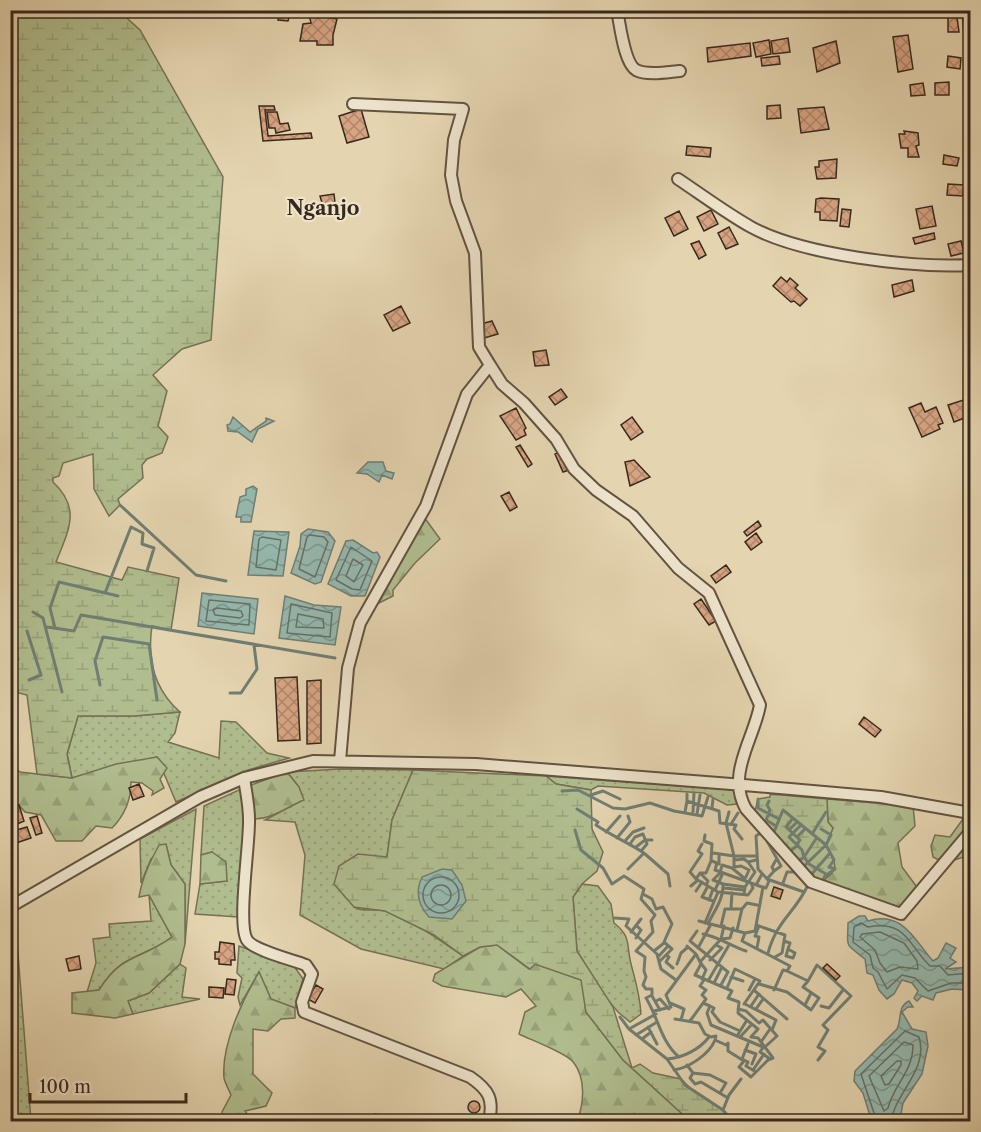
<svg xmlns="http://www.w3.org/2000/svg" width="981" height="1132" viewBox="0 0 981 1132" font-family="'Libre Caslon Text',serif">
  <defs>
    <pattern id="grass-dots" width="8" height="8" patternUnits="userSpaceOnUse" patternTransform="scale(1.5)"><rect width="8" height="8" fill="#b0bd8e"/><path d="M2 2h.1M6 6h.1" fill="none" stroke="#98a27a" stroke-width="1.8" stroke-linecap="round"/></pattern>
    <pattern id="forest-firs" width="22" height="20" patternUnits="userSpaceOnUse" patternTransform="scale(1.5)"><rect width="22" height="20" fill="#b0bd8e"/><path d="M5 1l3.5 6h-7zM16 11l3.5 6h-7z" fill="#98a27a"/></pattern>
    <pattern id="wetland-marsh" width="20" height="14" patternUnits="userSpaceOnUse" patternTransform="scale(1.5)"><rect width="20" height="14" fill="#b0bd8e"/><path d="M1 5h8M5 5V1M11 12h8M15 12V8" fill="none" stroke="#98a27a"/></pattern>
    <pattern id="water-waves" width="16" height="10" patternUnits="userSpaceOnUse" patternTransform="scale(1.5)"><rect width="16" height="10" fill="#95b8ae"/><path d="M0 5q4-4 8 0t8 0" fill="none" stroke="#7b968d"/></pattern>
    <pattern id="building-cross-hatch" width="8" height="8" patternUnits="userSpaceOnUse" patternTransform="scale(1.5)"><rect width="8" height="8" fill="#d7a482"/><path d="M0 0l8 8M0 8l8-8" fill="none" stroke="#af866a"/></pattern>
  </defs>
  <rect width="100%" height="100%" fill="#e4d4af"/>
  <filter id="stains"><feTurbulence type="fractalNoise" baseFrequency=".00333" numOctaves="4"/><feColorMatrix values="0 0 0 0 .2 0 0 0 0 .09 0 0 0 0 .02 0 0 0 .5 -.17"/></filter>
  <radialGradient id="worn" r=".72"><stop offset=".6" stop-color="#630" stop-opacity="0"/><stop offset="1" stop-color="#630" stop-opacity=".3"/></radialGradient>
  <path fill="url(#grass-dots)" stroke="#747255" stroke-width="1.5" d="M180 712 175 733 168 742 219 758 221 721 236 722 267 753 289 758 248 770 176 802 157 757 72 778 67 754 78 716H134Z
    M341 769 413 770 392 820 387 857 354 907C365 913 374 908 386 911 408 917 444 943 463 956L444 969 361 949 300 915 305 855 295 822 265 820 303 800 299 787 287 772Z
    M546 776 734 790 737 804 727 805 704 793 598 786 591 790 556 784Z
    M241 789 246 825 238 917 195 914 200 884 227 881 212 852 201 855 204 806Z
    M196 809 185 944V884L171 865 166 845 151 859 141 883 140 839Z
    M582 884 598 886 611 904 614 923C632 937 626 945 631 964 636 983 640 995 641 1014L630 1022 618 1012 603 994 577 951 573 897Z
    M149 895 172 937C140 960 123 952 99 990L87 992 96 963 93 939 110 937 109 924 151 921Z
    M15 915 31 1121H11L10 918Z
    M239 946 294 966 303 979 295 1008 271 999 259 972 240 1005 238 997 242 978 237 973Z
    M180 964 186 968 182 997 200 999 133 1014 127 1001 149 993Z"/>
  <path fill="url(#forest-firs)" stroke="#747255" stroke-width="1.5" d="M424 517 440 539 415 563 393 590V596L379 603Z
    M157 757 167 768 160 779 164 788 152 795 153 791 142 783 131 782C131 801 125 815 112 828L96 826 82 841H56L41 815 25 812 16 802 11 803 10 764 20 772 72 778 116 764Z
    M287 772 299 787 304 800C286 807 271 820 253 819L251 785Z
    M827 799 913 806 915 826 898 843 902 867 919 890 914 907 904 920 822 882 832 873 834 860 826 845 833 828 828 822Z
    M963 819 970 822V855L945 863 933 857 931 846 935 835 950 837Z
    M166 844 171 865 185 884V944L180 964 149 993 128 1001 133 1014 115 1018 72 1013V993L99 990C123 952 140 961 172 937L149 895 139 897C142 878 150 862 159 845Z
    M212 852 226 862 227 881 200 884 201 855Z
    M497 945 529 969 535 964 582 980 586 1012 623 1060 690 1121H577C584 1104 586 1079 574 1063 567 1053 531 1040 519 1034L525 1012 536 1006 521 989 506 997 442 986 433 981 435 974 480 947Z
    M259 972 271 999 295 1008V1018L281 1019 268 1031 253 1029V1074L272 1093 266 1106 245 1111 252 1121H222V1112L231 1095C229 1090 225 1083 224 1078 221 1045 243 999 259 972Z"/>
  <path fill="url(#wetland-marsh)" stroke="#747255" stroke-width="1.5" d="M11 11H119L140 30 223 177 211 340 182 349 153 375 167 391 158 426 168 437 162 453 147 459 142 465 143 478 118 499 120 505 109 516 94 489 93 454 63 463 59 476 53 478V482C82 509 68 531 56 562L122 580 128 567 179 578 171 630 152 626C147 659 154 689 180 712L134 716H78L67 754 72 778 37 774 27 695 11 691Z
    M413 770 546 776 556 784 591 790 592 829 603 852 597 871 582 884 573 897 577 951 613 1007 632 1068 640 1064 653 1073 681 1079 692 1090 723 1110 733 1121H690L623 1060 586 1012 581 980 535 964 530 969 497 945 480 947 463 956 434 935 385 911 354 907 334 884 339 866 358 854 387 857 392 820Z
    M770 794 827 799 828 822 833 828 826 845 834 860 835 869 822 882 810 876 755 811 758 799 770 797Z"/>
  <path fill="url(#water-waves)" stroke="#707e74" stroke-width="1.5" d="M233 417 250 432 266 421V418L274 421 258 429 252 442 238 432 228 431 227 425 230 424Z
    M368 462H383L386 471 394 473 392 479 382 475 379 482 367 474 357 473Z
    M253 486 257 489 251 522H241V517H236L240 497 246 495V489Z
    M308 529 328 532 335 541 321 582 315 584 291 573 300 546 301 534Z
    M254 531 289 532 283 576 248 575Z
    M353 540 373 553 377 552 380 557 365 596H351L328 584 346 541Z
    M202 593 258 599 254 634 198 626Z
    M285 596 314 605 341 607 335 645 279 638Z
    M442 869 452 870 462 885 466 901 452 919 429 917C418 905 415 892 422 877Z
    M859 916H865L868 921C903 910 915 941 933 961L938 958 946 943 956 948 950 958 956 962 945 969 970 967V987L967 990 952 989 936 993 933 1000 922 996 917 1001 914 998 918 991 912 983 902 980 894 994 887 999 879 990 873 975 867 973 865 959C843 942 848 948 848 923Z
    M909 1001 913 1007H908L902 1012 912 1029 926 1032 928 1046 922 1074 903 1103 901 1114 896 1121H877L871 1119 863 1093 854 1081 855 1071 897 1029C902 1019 897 1007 909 1001Z"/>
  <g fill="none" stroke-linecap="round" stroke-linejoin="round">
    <path stroke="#667065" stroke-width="1.5" d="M310 535 324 537 328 542 315 577 299 569 307 537Z
      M262 537 281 540 276 570 256 567 259 539Z
      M351 547 372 561 360 590 352 589 336 580Z
      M353 559 363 565 354 582 346 576Z
      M209 600 250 604 249 625 206 621Z
      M291 604 332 613 330 637 287 633Z
      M217 608 241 611 243 616 240 618 215 615 213 610Z
      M298 614 323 619 324 628 296 627Z
      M423 895a18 18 0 1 1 36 0a18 18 0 1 1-36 0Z
      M431 895a10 10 0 1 1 20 0a10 10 0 1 1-20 0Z
      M880 932 904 943 917 961 918 969 900 967 887 972 880 963 875 950 860 937 862 934Z
      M970 973 948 975 940 966H930C908 945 907 920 868 927L861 923 854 927 853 942 870 955 873 968 878 972 887 989 902 975 915 978 928 991 951 983H970
      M904 1042 913 1045C913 1072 894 1084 888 1108L884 1111 869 1076Z
      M897 1061H901V1065L889 1084 885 1085 881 1076Z
      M877 1122 861 1074 905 1031 919 1037C929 1070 895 1092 891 1122"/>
    <path stroke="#707e74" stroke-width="3" d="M120 505 196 575 226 581
      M105 593 131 527 143 533 142 544 154 548 147 571
      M33 612 43 618 62 692
      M47 627 74 631 81 615 335 658
      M55 628 50 608 59 582 118 596
      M27 631 41 675 29 680
      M10 659H18
      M100 685 95 661 103 637 149 644 157 700
      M230 693H241L257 669 254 645
      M562 791 578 790 613 808 625 809 650 803 674 811 702 816 708 797
      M687 794V801L719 811 720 823 736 825 734 829 742 839
      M591 795 603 791 620 799
      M758 799V808L779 819
      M769 801 767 805 770 810 765 823 774 832 783 810 826 845 834 860 829 867 835 869 825 876
      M712 808 713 799
      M577 809 598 822 596 825C612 836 629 843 644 853L628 869
      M685 812 687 801
      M693 812 694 793
      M729 812 726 823 734 856H756
      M697 814 700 795
      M793 818 786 827 800 840 797 844
      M766 820 776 826
      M731 824 738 813
      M801 825 789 837 802 850 804 857
      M575 830 581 850 603 868 612 884 624 876 644 889 641 899 655 915 651 921 653 932 636 951 645 957 644 971 646 977 643 985 646 989H652V995L646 998C658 1017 661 1042 679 1057
      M789 830 797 822
      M606 832 620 816
      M812 834 826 812
      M705 835 704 841 712 844 711 861 706 873H700L696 879 718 892
      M797 837 805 829
      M617 838 630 822 628 816
      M625 841 633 832 644 828
      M630 844 635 837 643 834 647 844 641 851
      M636 847 645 840H652
      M713 853 734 856V867L741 866 749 870 745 879
      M788 853 798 845
      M645 854 668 874 670 886
      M804 857 816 839
      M734 860 744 859 748 862
      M776 860 772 867 774 871 767 879 804 892
      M712 861 717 863 715 870 751 883
      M798 862 804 857 809 864 826 874 822 882
      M719 864V854
      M722 865 732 868 744 878
      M802 868 826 845 831 835 821 829
      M700 873 708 881 706 885
      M810 876 830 853
      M696 879 690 872 702 854 698 851 702 844
      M723 884 745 887
      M756 885 762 874
      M691 886 698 880
      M708 886 702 897 713 901
      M724 888 744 890
      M715 890 722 875
      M696 891 702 882
      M643 894 652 899 656 909 663 907 672 924 664 942 672 949 659 962
      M744 894 745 887 755 872 748 862 756 860
      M709 900 713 889
      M731 908 732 893
      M615 918 629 919 626 926 657 954 661 969 676 980
      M699 921 745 933 755 931 763 887 766 888 769 881 758 869 756 836 762 832 781 866 774 871
      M705 923 718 892 748 895 753 888 751 883 762 887
      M708 924C714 911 724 899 723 884L713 880 720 873 722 865
      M756 925 785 935 782 953 775 957
      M721 926 725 909H741
      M737 930 742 909 747 903 757 905
      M697 931 690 941 728 972 721 985
      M631 932 641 919
      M745 933 742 941 790 966 787 971 808 981 803 987 819 998 811 1010 787 992 759 984
      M703 934C719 937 731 946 746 951
      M636 938 641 930 637 926
      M721 939 730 938 733 928
      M784 941 790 943 788 949 795 953 793 958
      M698 948 710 926
      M757 948 759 937 755 936 759 926
      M788 949 786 956 793 958
      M654 951 664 943
      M768 953C777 920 795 913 808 885L794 872H787L783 883
      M666 955 669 957 666 962 673 968
      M658 957 668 946
      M710 960 722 948 716 945
      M677 964 681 953 688 947
      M731 977 743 981
      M702 979 706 970 700 962 721 939 724 926
      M708 981 729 945
      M808 981 817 965 851 996 823 1025 828 1030 818 1047 825 1051 818 1060
      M714 983 721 969
      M727 988 735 969 760 981 744 1004
      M749 990 755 979
      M774 990 783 970 787 971
      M755 991 787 1019
      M652 996 660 1010
      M656 1001 660 999 669 1009
      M670 1003 684 1009 681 1020
      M703 1003 710 1006 707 1013 711 1025 763 1047
      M745 1004 776 1020 772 1030
      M805 1005 811 993
      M710 1006 714 1008 712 1012 720 1022 740 1031
      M751 1006 759 994
      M821 1006 829 1008 843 990
      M738 1009 746 1011 759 1023 763 1020 777 1036 766 1046
      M756 1009 763 999
      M654 1011 671 1007 666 995 696 954
      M620 1017 629 1029 667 1059 685 1085 723 1110 733 1122
      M675 1019 699 1023 705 1034 711 1037 716 1036 715 1040 726 1045 728 1043V1051L744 1061 739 1067 751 1077 768 1060 773 1058 758 1038 751 1037 758 1029 738 1013 739 1002 728 998 732 991 695 975 701 964 696 954 687 946
      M690 1021 706 999 702 995 706 990 700 986 704 980
      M648 1027 657 1044
      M629 1029 656 1014
      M636 1035 657 1022
      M737 1036 747 1020
      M741 1036 752 1024
      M642 1039 651 1032
      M761 1042 770 1029
      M748 1044 742 1059 748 1062 746 1066 756 1072
      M764 1046 760 1052 770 1059
      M745 1050 756 1054 752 1064
      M667 1059C683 1058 700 1049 709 1037
      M687 1065 693 1073 690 1078 695 1084 701 1082 728 1098
      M674 1070C688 1068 709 1055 715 1040
      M753 1070 764 1054
      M693 1073 710 1075 726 1083 720 1093
      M723 1110 729 1095 741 1079"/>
  </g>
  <path fill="url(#building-cross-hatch)" stroke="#38281c" stroke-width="1.5" d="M280 10 290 14 288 21 278 20Z
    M948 10H956L959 32H948Z
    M309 14 337 19 333 35V45H317V41H300L303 24 311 23Z
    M908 35 913 69 898 72 893 37Z
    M788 38 790 52 773 54 771 41Z
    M769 40 771 54 756 57 753 43Z
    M836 41 840 63 817 72 813 48Z
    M750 43 751 56 708 62 707 48Z
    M779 56 780 64 762 66 761 58Z
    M948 56 961 58 960 69 947 67Z
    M949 82V95H935V83Z
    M923 83 925 95 911 96 910 85Z
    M780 105 781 118 767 119V106Z
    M259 106H274L275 110H265L268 136 311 133 312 138 263 141Z
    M824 107 829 129 801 133 798 109Z
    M361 109 369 137 347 143 339 116Z
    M267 112H277L280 124 288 123 290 130 276 133 275 128H269Z
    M904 131 918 133 919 145 916 146 919 157H908V148H901L899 134H905Z
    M687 146 711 148 710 157 686 155Z
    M944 155 959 158 957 166 943 164Z
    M837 159 836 178 817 179 815 167H819V161Z
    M948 184 964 185 963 196 947 195Z
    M334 194 335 203 323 206 320 196Z
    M821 198 839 199 837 221 820 220V212H815L816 199Z
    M932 206 936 226 920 229 916 209Z
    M842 209 851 210 849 227 840 226Z
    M711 210 718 224 704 231 697 217Z
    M679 211 688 229 674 236 665 218Z
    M729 227 738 244 726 249 718 233Z
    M934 233 935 239 915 244 913 238Z
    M699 241 706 255 699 259 691 244Z
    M961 241 964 253 951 256 948 244Z
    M781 277 787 282 790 278 798 285 795 288 807 299 800 306 794 301 791 302 773 286Z
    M912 280 914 291 894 297 892 285Z
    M401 306 410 323 393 331 384 315Z
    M492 321 498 334 484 338 481 324Z
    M546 350 549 365 535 366 533 352Z
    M561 389 567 397 555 405 549 397Z
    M970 398V416L954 422 948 405Z
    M921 403 925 412 936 407 943 423 938 425 940 429 922 437 909 408Z
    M516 408 526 428 524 430 526 435 516 440 500 416Z
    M632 417 643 432 631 440 621 425Z
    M520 445 532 464 528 467 516 447Z
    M561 451 569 470 563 472 555 454Z
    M634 460 650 477 630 486 625 462Z
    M509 492 517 507 510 511 501 496Z
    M758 521 761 526 747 536 744 532Z
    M756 533 762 542 751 550 745 542Z
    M726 565 731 572 716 583 711 576Z
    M701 599 716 621 709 625 694 604Z
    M297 677 300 740 278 741 275 678Z
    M321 680V743L307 744V681Z
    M864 717 881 730 875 737 859 724Z
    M139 784 144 796 133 800 129 788Z
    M19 805 24 821 15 825 10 808Z
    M37 816 42 833 36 835 30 818Z
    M27 827 31 838 16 843 13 831Z
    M774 887 783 890 780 899 771 896Z
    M220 942 234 944 235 960H231V965L219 964V959H215V952H219Z
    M79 956 81 969 69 971 66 959Z
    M827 964 840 976 836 980 823 968Z
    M227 979 236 980 234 995 225 994Z
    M316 985 323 989 315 1003 308 999Z
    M209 987 224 988 223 998 209 997Z
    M468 1107a6 6 0 1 1 12 0a6 6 0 1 1-12 0Z
    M375 1114 395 1119V1122H373Z"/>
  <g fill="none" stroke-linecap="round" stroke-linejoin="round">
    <g stroke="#635341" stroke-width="14">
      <path id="minor" d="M617 10C620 24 624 63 636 70 647 76 668 72 680 71
        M968 10 970 33
        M678 179C702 195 726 213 751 227 802 255 912 268 970 265
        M490 365 502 384 524 403 556 439 574 469 596 490 633 516 678 568 709 593 760 705C754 739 726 774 746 809L811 882 901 914 970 832
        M340 761 348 668 360 623 426 506 467 394 490 365 479 347 475 253 456 201 451 175 454 140 463 109 353 104
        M244 778C246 792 249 805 249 819 250 842 237 924 247 940 253 950 293 960 306 965L312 974 302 1002 304 1012 470 1077C489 1090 494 1099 489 1122
        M10 907 200 797 244 778 313 761 476 764 744 785 881 797 970 813"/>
    </g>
    <use href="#minor" stroke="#ede3cb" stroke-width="10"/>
  </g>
  <g text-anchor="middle" stroke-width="4.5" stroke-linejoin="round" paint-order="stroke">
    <g font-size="20" font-weight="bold" fill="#38281c" stroke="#ede3cb">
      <text x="323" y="215">Nganjo</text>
    </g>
  </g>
  <rect width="981" height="1132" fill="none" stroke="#e4d4af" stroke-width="36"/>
  <rect x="12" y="12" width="957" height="1108" fill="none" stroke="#38281c" stroke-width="3"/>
  <rect x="18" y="18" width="945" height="1096" fill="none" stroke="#38281c" stroke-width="1.5"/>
  <path d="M30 1093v9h156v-9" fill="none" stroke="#38281c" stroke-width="3"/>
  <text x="39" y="1093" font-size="18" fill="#38281c" stroke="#ede3cb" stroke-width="4.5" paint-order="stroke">100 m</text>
  <rect width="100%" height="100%" filter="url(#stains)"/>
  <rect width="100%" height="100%" fill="url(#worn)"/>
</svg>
